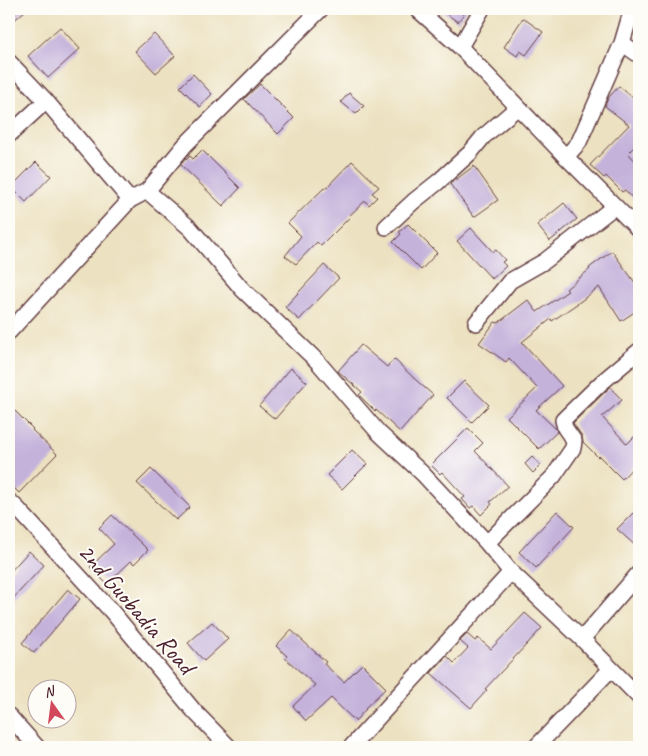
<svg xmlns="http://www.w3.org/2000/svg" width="648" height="756" viewBox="0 0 648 756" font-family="Caveat,sans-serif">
  <rect width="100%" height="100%" fill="#fdfcf7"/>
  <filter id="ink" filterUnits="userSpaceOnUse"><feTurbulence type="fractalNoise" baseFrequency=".02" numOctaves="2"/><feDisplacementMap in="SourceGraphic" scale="10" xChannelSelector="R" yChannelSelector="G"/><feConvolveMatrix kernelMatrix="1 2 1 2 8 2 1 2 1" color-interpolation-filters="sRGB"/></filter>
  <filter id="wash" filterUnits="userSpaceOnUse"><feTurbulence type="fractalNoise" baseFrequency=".0096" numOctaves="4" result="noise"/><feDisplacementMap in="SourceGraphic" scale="20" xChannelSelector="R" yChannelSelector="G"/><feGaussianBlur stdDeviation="1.12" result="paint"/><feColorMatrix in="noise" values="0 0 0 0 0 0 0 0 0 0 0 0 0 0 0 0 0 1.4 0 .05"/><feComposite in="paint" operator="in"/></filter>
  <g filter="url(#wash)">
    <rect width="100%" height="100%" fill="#ece1c0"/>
    <g id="blocks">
      <path fill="#c5b2db" d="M9 9H27L9 25Z
        M439 9H467L458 22Z
        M523 18 543 32 526 55 520 51 517 56 504 47Z
        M60 27 80 49 48 78 28 56Z
        M154 34 175 56 156 73 135 51Z
        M193 74 212 94 200 107 180 87Z
        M260 84 294 118 278 134 244 99Z
        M619 86 639 103V142L628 153 639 165V205L625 190 622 192 606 176 604 178 590 165 629 125 605 106 608 98Z
        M349 93 364 106 356 114 341 102Z
        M202 150 240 188 223 206 181 165 190 156 193 159Z
        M352 161 379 187 372 193 377 197 369 205 365 201 349 216 350 217 321 246 317 242 296 264 285 256 301 236 288 223 324 188 325 189Z
        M36 162 51 176 26 202 11 187Z
        M474 166 498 200 474 217 450 184Z
        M564 203 577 219 550 241 537 225Z
        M408 224 437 253 421 270 393 242 401 234 399 232Z
        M471 228 493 252 496 250 505 260 502 262 506 266 492 279 457 241Z
        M612 251 639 288V309L621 321 599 287 581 301 552 321 551 319 522 342 562 386 536 410 556 429 557 432 539 449 507 417 537 388 509 358 506 362 479 343 495 322 498 323 528 300 537 312 568 291 566 289 590 269 589 268Z
        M324 265 339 278 299 320 285 307Z
        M361 345 387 367 394 359 417 381 433 395 400 432 376 410 375 411 359 395 362 392 338 371Z
        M291 368 307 382 275 419 259 406Z
        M464 381 489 405 472 422 447 398Z
        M610 387 622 400 602 417 627 444 639 432V461L622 479 599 456 598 457 583 442 582 436 573 423Z
        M9 405 33 429 32 430 57 454 19 493 9 483Z
        M468 428 483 443 475 451 508 486 490 502 492 504 481 515 473 506 470 508 462 499 465 497 442 472 440 474 431 465Z
        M352 450 367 464 342 489 327 475Z
        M532 457 541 465 533 473 525 464Z
        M151 469 190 507 176 520 137 483Z
        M557 511 574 527 536 568 519 552Z
        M633 513 639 519V549L617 529Z
        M112 515 148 550 134 564 131 561 107 584 90 567 114 544 99 528Z
        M29 551 44 565 9 603V573Z
        M68 589 80 599 34 653 22 643Z
        M525 613 542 628 485 689 487 690 471 708 431 673 447 656 454 663 468 648 460 641 467 634 475 641 478 638 491 649Z
        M212 622 228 639 204 661 188 643Z
        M291 630 326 662 324 664 344 682 362 664 386 688 365 708 366 709 355 721 331 698 306 721 293 706 315 685 285 658 287 656 276 646Z"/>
    </g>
  </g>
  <g filter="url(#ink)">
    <use href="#blocks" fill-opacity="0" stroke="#623c41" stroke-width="1"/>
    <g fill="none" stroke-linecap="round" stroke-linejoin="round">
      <g stroke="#623c41" stroke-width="18">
        <path id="minor" d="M417 9 460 47 566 157 639 230
          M622 43 639 55
          M460 47 482 9
          M9 62 46 101 130 200
          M9 135 46 101
          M566 157 579 142 622 43 632 9
          M147 191 190 228 242 289 317 361 378 432 423 474 487 543 511 572 582 639 639 697
          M386 227 414 201 438 182 470 153 483 137 518 107
          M476 323 510 281 545 261 615 206
          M9 332 130 200 147 191 185 145 321 9
          M9 501 17 508 113 613 194 711 229 747
          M487 543 553 477 573 448 574 441 565 428 563 420 601 383 639 351
          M582 639 639 573
          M9 716 37 747
          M351 747 511 572
          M536 747 611 669"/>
      </g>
      <use href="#minor" stroke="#fff" stroke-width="15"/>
    </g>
  </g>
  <g text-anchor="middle" stroke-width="4" stroke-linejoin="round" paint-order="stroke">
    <g font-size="25" fill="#4a1f2b" stroke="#fdfcf7">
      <text transform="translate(137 608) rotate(49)" y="9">2nd Guobadia Road</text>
    </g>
  </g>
  <rect width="648" height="756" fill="none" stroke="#fdfcf7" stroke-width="30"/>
  <g transform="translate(52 704) rotate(346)"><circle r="24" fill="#fdfcf7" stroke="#b5a4a5"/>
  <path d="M0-4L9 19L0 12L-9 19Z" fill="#d1495b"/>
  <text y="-8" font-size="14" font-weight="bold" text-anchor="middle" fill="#4a1f2b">N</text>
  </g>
</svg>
